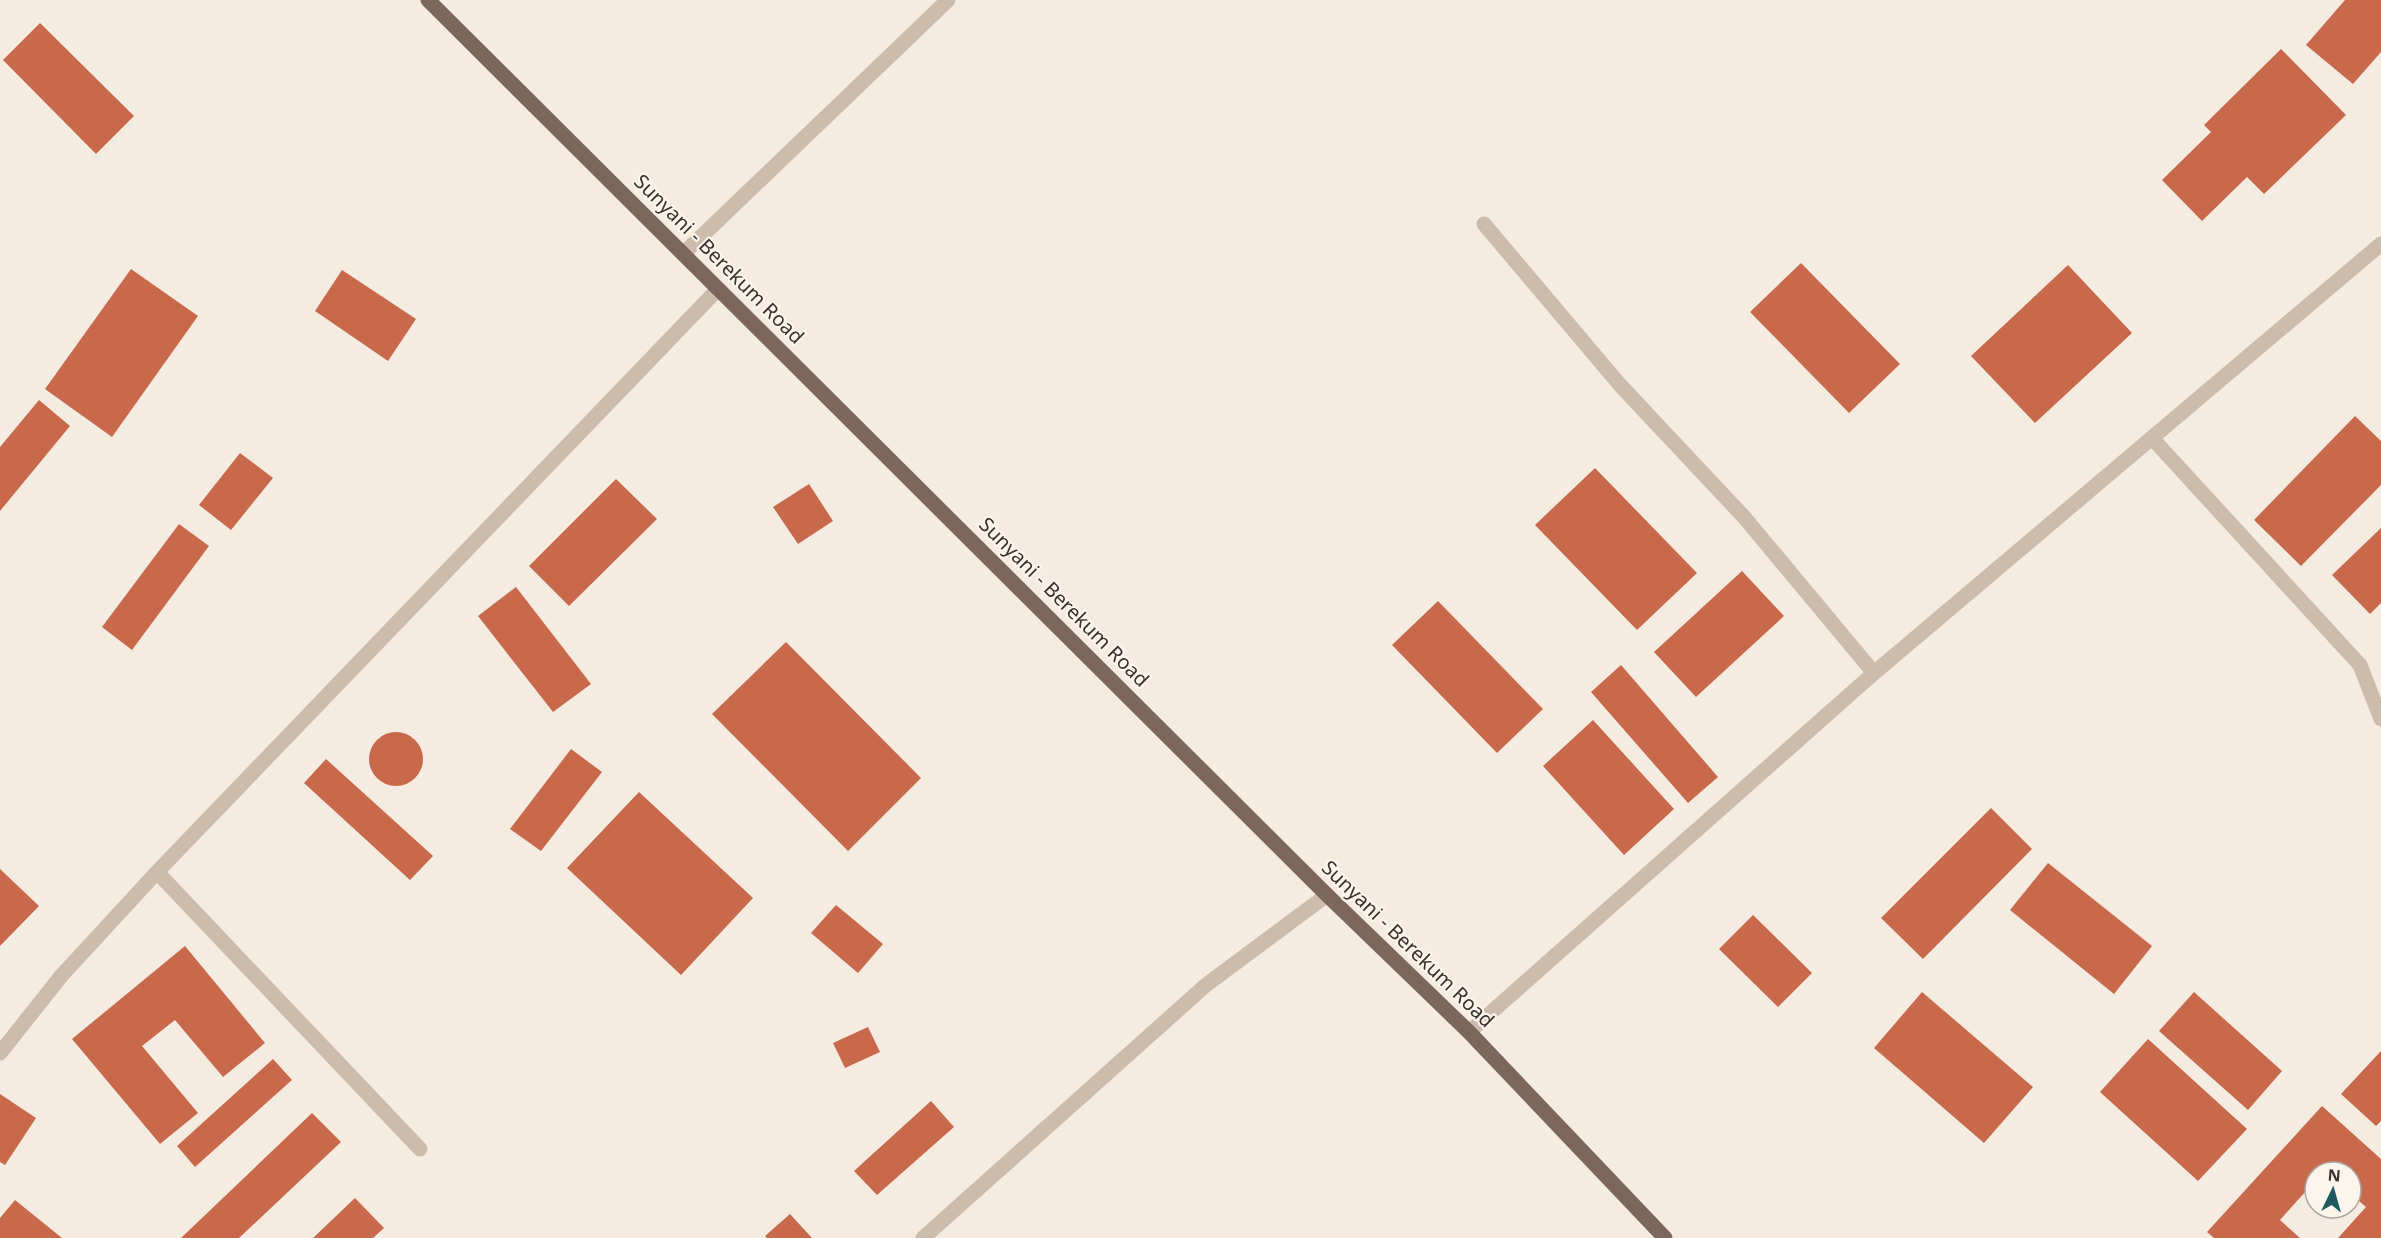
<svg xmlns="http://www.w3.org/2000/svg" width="2381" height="1238" viewBox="0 0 2381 1238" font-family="'Noto Sans',sans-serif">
  <rect width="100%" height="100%" fill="#f4ebe1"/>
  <path fill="#c8694b" d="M2345 0H2381V52L2353 84 2306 45Z
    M40 23 134 116 96 154 3 60Z
    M2281 49 2346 115 2264 194 2247 177 2202 221 2162 180 2211 132 2204 125Z
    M1801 263 1900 364 1849 413 1750 312Z
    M2068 265 2132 333 2035 423 1971 356Z
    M131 269 198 316 112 437 45 389Z
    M342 270 416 319 388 361 315 311Z
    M39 400 70 426 0 511V447Z
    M2355 416 2381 441V485L2301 566 2254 520Z
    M240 453 273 478 231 530 199 505Z
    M1595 468 1697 573 1637 630 1535 525Z
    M616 479 657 519 569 606 529 566Z
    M809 484 833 521 798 544 773 507Z
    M179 524 209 546 132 650 102 627Z
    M2381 528V603L2370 614 2332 575Z
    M1742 571 1784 616 1696 697 1654 652Z
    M516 587 591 684 553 712 478 616Z
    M1438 601 1543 709 1497 753 1392 645Z
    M786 642 921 778 848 851 712 714Z
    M1621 665 1718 777 1688 803 1591 692Z
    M1593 720 1674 809 1624 855 1543 766Z
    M369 759a27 27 0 1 1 54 0a27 27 0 1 1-54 0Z
    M571 749 602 772 541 851 510 829Z
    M326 759 433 856 410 880 304 783Z
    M639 792 753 898 681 975 567 868Z
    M1991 808 2032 849 1923 959 1881 918Z
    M2048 863 2152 946 2114 994 2010 910Z
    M0 869 39 906 0 946Z
    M836 905 883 944 858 973 811 933Z
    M1753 915 1812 973 1778 1007 1719 949Z
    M185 946 265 1043 223 1077 175 1020 142 1046 198 1113 160 1144 72 1039Z
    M1922 992 2033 1087 1984 1143 1874 1048Z
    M2194 992 2282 1071 2248 1110 2159 1031Z
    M868 1027 880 1052 845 1068 833 1043Z
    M2148 1039 2247 1129 2198 1181 2100 1092Z
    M2381 1051V1121L2376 1126 2341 1094Z
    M273 1059 292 1080 195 1167 177 1146Z
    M0 1094 36 1118 5 1165 0 1162Z
    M931 1101 954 1127 877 1195 854 1171Z
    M2322 1106 2381 1159V1238H2338L2366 1207 2351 1194V1172L2324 1171 2315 1172V1181L2280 1220 2300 1238H2214L2207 1232Z
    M312 1113 341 1142 239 1238H181Z
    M355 1198 384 1228 373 1238H313Z
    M15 1200 62 1238H0V1218Z
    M790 1214 812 1238H767L765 1236Z"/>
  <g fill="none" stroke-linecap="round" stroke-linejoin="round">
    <path stroke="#cdbbac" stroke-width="15" d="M1484 224 1620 385 1744 517 1874 673
      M683 254 948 0
      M2152 438 2360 665 2381 719
      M157 872 420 1149
      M1469 1032 1874 673 2381 244
      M0 1053 62 975 157 872 718 289
      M923 1238 1206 985 1327 895"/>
    <path stroke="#7d675c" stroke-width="15" d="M428 0 1327 895 1469 1032 1665 1238"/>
  </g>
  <g text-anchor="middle" stroke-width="4.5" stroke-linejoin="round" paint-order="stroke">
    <g font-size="20" fill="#3b302b" stroke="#fbf5ee">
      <text transform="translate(719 259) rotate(45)" y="7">Sunyani - Berekum Road</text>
      <text transform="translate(1064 602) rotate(45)" y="7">Sunyani - Berekum Road</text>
      <text transform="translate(1408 944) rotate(44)" y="7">Sunyani - Berekum Road</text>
    </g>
  </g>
  <g transform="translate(2333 1190) rotate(5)"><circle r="28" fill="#fbf5ee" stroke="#aea6a0" stroke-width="1.5"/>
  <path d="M0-4.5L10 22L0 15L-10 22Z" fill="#1f5a5e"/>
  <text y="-9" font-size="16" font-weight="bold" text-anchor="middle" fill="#3b302b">N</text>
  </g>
</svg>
